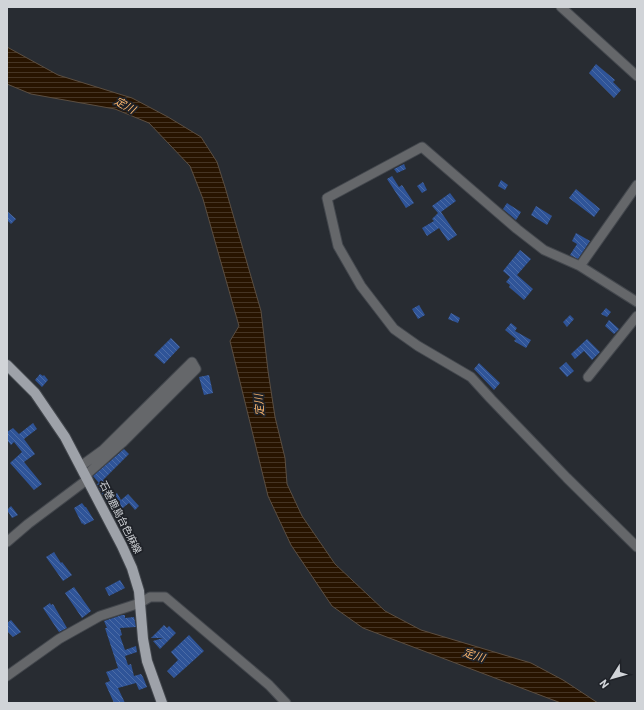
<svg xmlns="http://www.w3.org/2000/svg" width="644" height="710" viewBox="0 0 644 710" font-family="Barlow,'Noto Sans JP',sans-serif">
  <defs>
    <pattern id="water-rules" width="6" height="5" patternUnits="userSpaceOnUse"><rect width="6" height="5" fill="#281400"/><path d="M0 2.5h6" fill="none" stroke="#463524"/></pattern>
    <pattern id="building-back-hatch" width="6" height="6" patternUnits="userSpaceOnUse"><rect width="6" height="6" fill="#2f5498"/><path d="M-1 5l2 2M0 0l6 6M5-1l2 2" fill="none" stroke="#4c6ca6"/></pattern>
  </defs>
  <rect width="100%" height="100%" fill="#282c32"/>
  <path fill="url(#water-rules)" stroke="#5b4e41" d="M7 47 58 75 132 98 168 117 201 137 217 162 225 187 261 311 268 371 275 417 285 458 287 484 302 516 335 564 385 611 421 630 531 663 563 680 598 703H561L363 628 332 606 291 545 268 496 230 341 239 326 203 199 190 166 149 123 115 109 31 94 7 84Z"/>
  <path fill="url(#building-back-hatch)" d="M596 64 615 80 613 82 621 90 614 98 589 73Z
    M404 164 406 169 397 173 394 169Z
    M392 176 399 187 402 185 414 203 406 208 387 179Z
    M501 180 508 185 505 190 498 186Z
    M423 182 427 190 422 193 417 186Z
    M576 189 600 209 594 217 569 198Z
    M450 193 456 201 441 212 457 235 448 241 439 228 427 236 422 228 434 221 432 219 438 213 432 206Z
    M507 203 521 212 516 220 503 209Z
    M536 206 552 216 547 225 531 215Z
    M7 211 16 219 11 224 7 220Z
    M576 233 590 241 578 259 570 255 577 244 572 241Z
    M520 250 531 259 517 275 533 289 524 300 509 287 510 285 506 282 510 277 503 271Z
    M419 305 425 315 418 319 412 309Z
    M606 308 611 312 607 317 601 314Z
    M451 313 460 318 458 323 448 319Z
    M570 315 574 319 567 327 563 322Z
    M609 320 619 329 614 334 605 326Z
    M511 323 517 328 515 331 531 340 526 348 514 341 516 339 505 330Z
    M171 338 180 347 164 364 154 355Z
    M587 339 600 352 592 360 584 351 575 359 571 354Z
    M566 362 574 371 567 377 559 368Z
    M479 363 500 383 494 390 474 369Z
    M40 374 43 376 44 375 48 380 42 387 35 380Z
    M209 375 213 393 204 395 199 377Z
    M33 423 37 429 24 439 35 454 24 462 42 484 34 490 10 463 22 452 14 442 11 445 7 440V432L13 428 19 434Z
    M124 449 129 454 103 480 112 495 113 496 117 493 121 500 128 494 139 506 135 510 129 503 119 511 128 522 124 525 105 499 97 484 99 483 93 476Z
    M82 503 85 507H86L94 520 84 525 83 523 82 524 74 508Z
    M11 506 18 515 12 518 7 510Z
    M54 552 61 563 62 562 72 575 63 581 46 557Z
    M120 580 125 588 109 596 105 588Z
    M74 587 91 611 82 618 65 593Z
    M50 603 51 605 53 604 67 628 59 632 43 608Z
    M122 615H125V618L134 617 136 627 120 628 122 635 120 636 125 650 136 646 137 652 125 656 128 665 131 664 134 676 141 674 143 677 147 687 139 690 136 683 118 688 125 703H114L105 683 110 681 106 672 118 668 105 628H107L104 621Z
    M11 620 21 632 13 637 7 631V623Z
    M164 625 167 628 169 626 176 633 160 649 153 641 163 638H151Z
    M189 635 204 651 174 678 167 671 178 660 171 652Z"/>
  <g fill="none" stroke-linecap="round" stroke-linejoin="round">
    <g stroke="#43474d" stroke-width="11">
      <path id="minor" d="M561 7 637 76
        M580 266 637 185
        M637 302 580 266 544 250 517 229 422 147 327 198 338 246 361 286 394 329 418 346 471 377 491 399 567 478 637 547
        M588 377 637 316
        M81 466 103 450 192 362 196 369 122 443 86 475
        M7 542 28 524 88 479
        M7 676 59 639 100 616 140 603 150 597H165L269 685 286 703"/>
    </g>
    <g stroke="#43474d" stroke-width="12">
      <path id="major" d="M7 365 35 393 65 437 122 546 132 568 139 591 143 639 147 661 162 703"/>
    </g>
    <use href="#minor" stroke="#65676a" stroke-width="9"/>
    <use href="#major" stroke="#9ea2a9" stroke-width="10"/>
  </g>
  <g text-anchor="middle" stroke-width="3.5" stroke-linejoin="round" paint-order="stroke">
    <g font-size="10" fill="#d1d4d8" stroke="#1f2228">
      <text transform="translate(121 517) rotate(63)" y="4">石巻鹿島台色麻線</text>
    </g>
    <g font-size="11" font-style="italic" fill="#fab56e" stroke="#1f2228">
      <text transform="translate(125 105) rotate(29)" y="4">定川</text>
      <text transform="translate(259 405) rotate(-94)" y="4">定川</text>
      <text transform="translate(474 655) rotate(17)" y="4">定川</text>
    </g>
  </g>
  <rect width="644" height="710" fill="none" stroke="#d1d4d8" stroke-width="16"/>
  <g transform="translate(612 678) rotate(233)" stroke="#1f2228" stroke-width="3" paint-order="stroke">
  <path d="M0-3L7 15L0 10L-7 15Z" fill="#d1d4d8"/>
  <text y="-6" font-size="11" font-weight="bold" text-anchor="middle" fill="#d1d4d8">N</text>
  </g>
</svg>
